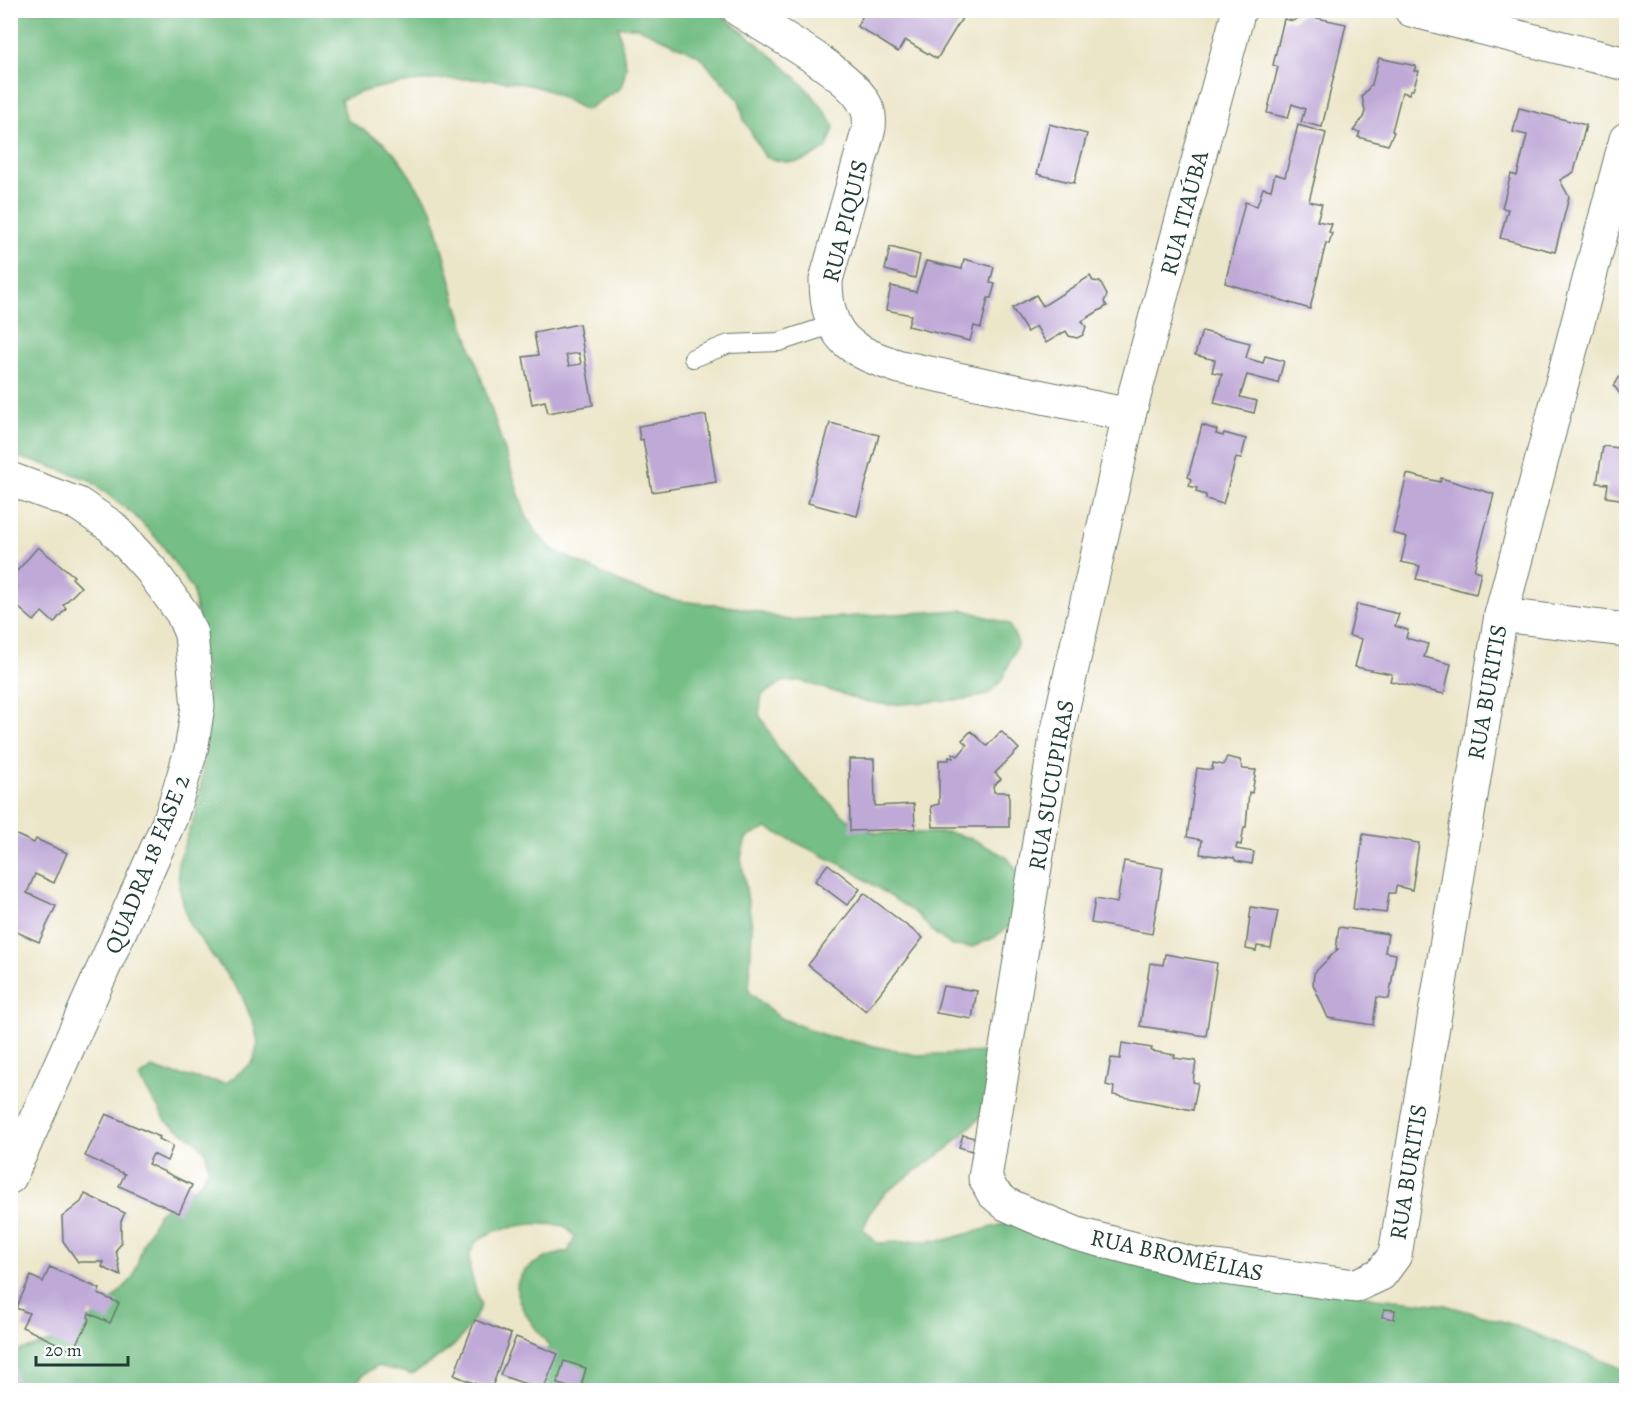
<svg xmlns="http://www.w3.org/2000/svg" width="1637" height="1401" font-family="Alegreya,serif">
<rect width="100%" height="100%" fill="#fff"/>
<filter id="ink" filterUnits="userSpaceOnUse"><feTurbulence type="fractalNoise" baseFrequency=".0167" numOctaves="2"/><feDisplacementMap in="SourceGraphic" scale="12" xChannelSelector="R" yChannelSelector="G"/><feConvolveMatrix kernelMatrix="1 2 1 2 8 2 1 2 1" color-interpolation-filters="sRGB"/></filter>
<filter id="wash" filterUnits="userSpaceOnUse"><feTurbulence type="fractalNoise" baseFrequency=".008" numOctaves="4" result="noise"/><feDisplacementMap in="SourceGraphic" scale="24" xChannelSelector="R" yChannelSelector="G"/><feGaussianBlur stdDeviation="1.35" result="paint"/><feColorMatrix in="noise" values="0 0 0 0 0 0 0 0 0 0 0 0 0 0 0 0 0 1.4 0 .05"/><feComposite in="paint" operator="in"/></filter>
<g filter="url(#wash)">
<rect width="100%" height="100%" fill="#ece6c9"/>
<path fill="#75be85" stroke="#4a7e5c" stroke-width="1.5" d="M11 11H716C752 39 815 86 834 127L827 148C800 164 795 166 765 157L744 120 739 100 698 55 637 27H618L626 66 622 87 586 110C573 105 562 96 549 91 500 71 388 77 341 100L347 120 383 142 397 156 432 210 456 301 526 516 537 534 553 550 630 587 672 600 743 608 787 620 965 610 1009 624 1018 643 1002 680 987 695 967 699 889 705 864 701 800 681 782 682 762 695 759 714 781 753 840 813 857 826 876 833H949L971 838 1008 858 1032 891 1030 911 993 938 972 947 952 946 933 932 918 915 848 868 767 828 746 838 741 857 752 927 749 992 780 1018 824 1035 916 1055 988 1052 1003 1069 990 1108 946 1150 886 1192 871 1211 863 1229 877 1243 945 1240 1015 1221 1302 1279 1375 1298 1445 1305 1508 1323 1626 1370V1390H524L549 1346C531 1321 496 1286 534 1264 546 1257 554 1254 568 1252L575 1237 565 1226C541 1223 528 1223 504 1229 455 1240 469 1269 481 1306 459 1347 451 1350 412 1374L377 1366 364 1374 350 1390H11V1353L68 1337 109 1303 133 1278 143 1244 159 1213 200 1183 208 1169 206 1152 195 1140 167 1122 139 1078 152 1068 167 1073 226 1083 253 1062 258 1044 255 1027 241 994 189 924 179 887 178 863 196 812 202 778 207 716 206 678 193 590 160 542 133 514 88 479 40 463 11 456Z"/>
<g id="blocks">
<g fill="#bfa9d7" fill-rule="evenodd">
<path d="M866 10H967L937 59 905 40 898 52 857 26Z"/>
<path d="M1306 12 1308 16 1346 24 1322 127 1301 122 1305 109 1292 104 1288 118 1267 113 1278 67 1273 65 1284 19 1293 21Z"/>
<path d="M1379 58 1416 66 1414 71H1419L1413 90H1410L1409 94 1402 92 1392 131 1394 132 1388 145 1358 137 1360 132 1353 131 1363 118 1365 111 1362 96 1372 84Z"/>
<path d="M1519 108 1586 125 1574 172 1560 180 1569 197 1555 252 1500 238 1508 209 1502 208 1511 174 1517 176 1527 135 1513 132Z"/>
<path d="M1049 124 1087 134 1074 183 1037 174Z"/>
<path d="M1298 125 1326 133 1309 201 1322 204 1317 221 1332 224 1329 232 1332 233 1329 244 1326 243 1310 309 1225 283 1245 202 1257 206 1263 188 1271 190 1275 174 1285 177Z"/>
<path d="M890 247 920 255 915 278 885 270Z"/>
<path d="M964 259 994 267 990 283 995 284 991 298H988L981 328 974 326 970 341 908 326 911 315 886 310 891 286 916 292 926 261 962 269Z"/>
<path d="M1090 276 1093 281 1100 282 1107 295 1104 302 1107 306 1082 321 1086 327 1083 335 1077 338 1069 336 1066 331 1046 343 1036 326 1027 332 1012 308 1036 295 1043 306Z"/>
<path d="M579 324 593 405 548 413 545 401 532 404 523 357 538 355 534 333ZM579 353 581 364 569 366 566 355Z"/>
<path d="M1202 331 1250 343 1246 358 1263 363 1265 356 1284 361 1278 383 1247 375 1240 397 1257 401 1254 413 1214 403 1222 374 1212 372 1215 360 1195 355Z"/>
<path d="M1626 371V402L1614 386 1620 376Z"/>
<path d="M706 415 716 482 652 492 643 439 640 440 638 426Z"/>
<path d="M830 423 879 435 857 516 808 503Z"/>
<path d="M1202 425 1217 430 1216 434 1223 436 1224 433 1246 439 1241 459 1236 458 1223 504 1206 499V495L1196 492 1197 488 1189 486 1191 479 1188 477Z"/>
<path d="M1603 446 1626 449V500L1606 497 1608 484 1597 483Z"/>
<path d="M1407 474 1440 482 1441 478 1494 494 1474 570 1481 572 1476 594 1416 579 1420 566 1401 562 1407 537 1393 533Z"/>
<path d="M38 547 74 576 72 578 81 587 63 605 66 608 54 623 42 612 34 621 10 600 17 587 10 579Z"/>
<path d="M1357 604 1399 614 1395 626 1408 630 1406 638 1428 644 1424 657 1451 664 1444 694 1390 681 1392 674 1355 667 1362 639 1349 636Z"/>
<path d="M971 731 987 746 1001 731 1019 749 995 773 1001 779 993 786 994 792H1009V827H933L931 806 939 804V760H949V757L953 758V753L958 756 967 745 962 740Z"/>
<path d="M1227 757 1240 760 1243 769 1256 770 1252 793 1249 792 1246 827H1244L1241 845 1237 844 1236 849 1254 852 1252 864 1236 861 1234 858 1200 854 1202 840 1187 837 1197 768 1212 770 1213 763 1223 765Z"/>
<path d="M849 759H874L875 806 914 804 915 829 850 831Z"/>
<path d="M10 832 34 843 36 839 67 853 54 883 35 874 27 893 56 906 39 942 10 929Z"/>
<path d="M1363 834 1419 843 1412 890 1396 886 1395 893H1389L1386 913 1353 909Z"/>
<path d="M1124 861 1163 868 1152 934 1091 923 1095 899 1117 903Z"/>
<path d="M828 864 860 889 847 905 815 881Z"/>
<path d="M864 893 923 938 866 1011 808 965Z"/>
<path d="M1251 907 1278 911 1271 948 1257 946 1256 951 1246 949Z"/>
<path d="M1339 927 1388 934 1385 952 1396 954 1389 999 1377 997 1373 1025 1328 1018 1313 984 1314 973 1338 949H1336Z"/>
<path d="M1165 954 1217 963 1206 1036 1140 1026 1150 963 1163 965Z"/>
<path d="M943 986 977 991 972 1019 936 1013Z"/>
<path d="M1122 1043 1152 1048 1151 1051 1175 1055 1174 1058 1196 1061 1193 1082 1198 1083 1193 1110 1113 1095 1114 1087 1106 1085 1111 1058 1120 1059Z"/>
<path d="M106 1114 160 1137 159 1139 173 1146 167 1161 153 1154 148 1164 192 1185 179 1213 119 1186 125 1174 85 1156Z"/>
<path d="M963 1135 978 1139 975 1152 959 1147Z"/>
<path d="M85 1194 125 1213 121 1221V1244L116 1250 121 1276 102 1267 104 1262H78L63 1241 62 1217 81 1202Z"/>
<path d="M50 1267 100 1289 98 1294 119 1303 110 1323 89 1313 88 1317 90 1319 73 1351 22 1327 29 1313 16 1308 31 1276 43 1282Z"/>
<path d="M1384 1309 1395 1310 1394 1319 1382 1317Z"/>
<path d="M475 1320 511 1334 491 1390 454 1375Z"/>
<path d="M516 1337 558 1354 543 1390 500 1375Z"/>
<path d="M564 1361 586 1368 580 1390 557 1384Z"/>
<path d="M10 1367H15L16 1381H10Z"/>
</g>
</g>
</g>
<g filter="url(#ink)">
<use href="#blocks" fill-opacity="0" stroke="#677868" stroke-width="1.5"/>
<g fill="none" stroke-linecap="round" stroke-linejoin="round">
<defs>
<path id="service" d="M693 358 729 344 779 342 834 324"/>
<g id="minor">
<path d="M739 10C769 30 847 72 863 101 869 110 870 117 869 128L826 280C826 338 850 351 900 367L1129 415"/>
<path d="M1239 10 1129 415 1055 743 985 1178 993 1193 1006 1204 1033 1216 1077 1234 1194 1264 1355 1286 1381 1274 1395 1255 1501 615 1626 139"/>
<path d="M1411 10 1626 64"/>
<path d="M10 479 78 504 111 526 151 570 182 613 191 634 198 706 191 751 171 817 10 1177"/>
<path d="M1501 615 1626 630"/>
</g>
</defs>
<use href="#service" stroke="#677868" stroke-width="20"/>
<use href="#minor" stroke="#677868" stroke-width="35"/>
<use href="#service" stroke="#fff" stroke-width="18"/>
<use href="#minor" stroke="#fff" stroke-width="33"/>
</g>
</g>
<g text-anchor="middle" stroke-width="4.5" stroke-linejoin="round" paint-order="stroke">
<g font-size="24" fill="#1f3d34" stroke="#fff">
<text transform="translate(1184 213) rotate(-75)" y="8">RUA ITAÚBA</text>
<text transform="translate(845 221) rotate(-76)" y="8">RUA PIQUIS</text>
<text transform="translate(1487 692) rotate(-80)" y="8">RUA BURITIS</text>
<text transform="translate(1051 785) rotate(-80)" y="8">RUA SUCUPIRAS</text>
<text transform="translate(147 864) rotate(-68)" y="8">QUADRA 18 FASE 2</text>
<text transform="translate(1408 1172) rotate(-81)" y="8">RUA BURITIS</text>
<text transform="translate(1177 1255) rotate(12)" y="8">RUA BROMÉLIAS</text>
</g>
</g>
<rect width="1637" height="1401" fill="none" stroke="#fff" stroke-width="36"/>
<path d="M36 1356v9h92v-9" fill="none" stroke="#1f3d34" stroke-width="3"/>
<text x="45" y="1356" font-size="18" fill="#1f3d34" stroke="#ffffff" stroke-width="4.5" paint-order="stroke">20 m</text>
</svg>
